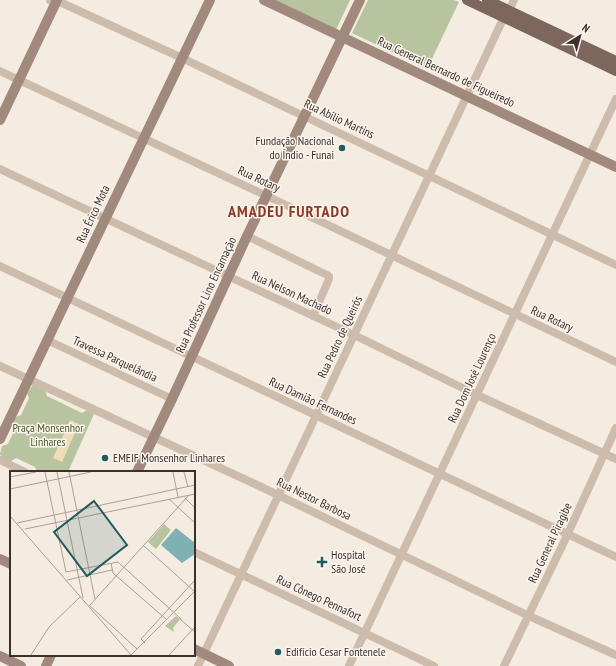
<svg xmlns="http://www.w3.org/2000/svg" width="616" height="666" font-family="'PT Sans Narrow',sans-serif">
<rect width="100%" height="100%" fill="#f4ebe1"/>
<g fill="#b8c4a0">
<path d="M274 0H350L336 30Z"/>
<path d="M368 0H454L459 2 427 69 352 33Z"/>
<path d="M33 385 45 390 47 396 82 413 87 410 94 414 68 472H37L35 467 16 458 10 462 3 459 0 454 2 446 8 444 15 429 12 425 16 417 21 415 29 398 27 393Z"/>
</g>
<path fill="#efdcb8" d="M70 420 79 424 62 462 53 458Z"/>
<g fill="none" stroke-linecap="round" stroke-linejoin="round">
<g stroke="#cdbbac" stroke-width="8">
<path d="M50 0 62 3 182 58 616 265"/>
<path d="M509 10 514 0"/>
<path d="M0 71 267 196 616 362"/>
<path d="M0 169 354 335 477 395 616 459"/>
<path d="M247 236 329 276V279L313 316"/>
<path d="M0 266 616 557"/>
<path d="M47 340 172 399"/>
<path d="M0 366 255 484 529 616 616 655"/>
<path d="M0 460 25 472"/>
<path d="M194 552 434 666"/>
<path d="M198 666 504 17"/>
<path d="M349 666 616 99"/>
<path d="M504 666 564 542 616 428"/>
</g>
<g stroke="#a18a7d" stroke-width="10">
<path d="M264 0 616 167"/>
<path d="M0 120 57 0"/>
<path d="M0 439 210 0"/>
<path d="M137 472 172 399 247 236 360 0"/>
<path d="M0 559 11 564"/>
<path d="M194 649 229 666"/>
<path d="M0 656 21 666"/>
<path d="M46 666 51 655"/>
</g>
<g stroke="#7d675c" stroke-width="10">
<path d="M467 0 616 71"/>
<path d="M487 0 616 61"/>
</g>
</g>
<g fill="#1f5a5e" stroke="#fbf5ee" stroke-width="1.5">
<circle cx="342" cy="148" r="4"/>
<circle cx="105" cy="458" r="4"/>
<path d="M320 556h4v4h4v4h-4v4h-4v-4h-4v-4h4z"/>
<circle cx="278" cy="652" r="4"/>
</g>
<g text-anchor="middle" stroke-width="3" stroke-linejoin="round" paint-order="stroke">
<g font-size="12" fill="#3b302b" stroke="#fbf5ee">
<text transform="translate(446 72) rotate(25)" y="4">Rua General Bernardo de Figueiredo</text>
<text transform="translate(339 119) rotate(25)" y="4">Rua Abílio Martins</text>
<text transform="translate(259 179) rotate(25)" y="4">Rua Rotary</text>
<text transform="translate(93 214) rotate(-65)" y="4">Rua Érico Mota</text>
<text transform="translate(292 293) rotate(25)" y="4">Rua Nelson Machado</text>
<text transform="translate(206 295) rotate(-65)" y="4">Rua Professor Lino Encarnação</text>
<text transform="translate(552 319) rotate(25)" y="4">Rua Rotary</text>
<text transform="translate(340 337) rotate(-65)" y="4">Rua Pedro de Queirós</text>
<text transform="translate(115 359) rotate(25)" y="4">Travessa Parquelândia</text>
<text transform="translate(472 378) rotate(-65)" y="4">Rua Dom José Lourenço</text>
<text transform="translate(313 401) rotate(25)" y="4">Rua Damião Fernandes</text>
<text transform="translate(314 499) rotate(26)" y="4">Rua Nestor Barbosa</text>
<text transform="translate(550 543) rotate(-65)" y="4">Rua General Piragibe</text>
<text transform="translate(319 598) rotate(25)" y="4">Rua Cônego Pennafort</text>
</g>
<g font-size="12" fill="#3b302b" stroke="#fbf5ee" text-anchor="start">
<text x="334" y="145" text-anchor="end">Fundação Nacional<tspan x="334" dy="14">do Índio - Funai</tspan></text>
<text x="113" y="462">EMEIF Monsenhor Linhares</text>
<text x="331" y="559">Hospital<tspan x="331" dy="14">São José</tspan></text>
<text x="286" y="656">Edifício Cesar Fontenele</text>
</g>
<g font-size="12" fill="#4a5a2e" stroke="#fbf5ee">
<text x="48" y="432">Praça Monsenhor<tspan x="48" dy="14">Linhares</tspan></text>
</g>
<g font-size="16" font-weight="bold" letter-spacing="1" fill="#8c3b22" stroke="#fbf5ee">
<text x="289" y="217">AMADEU FURTADO</text>
</g>
</g>
<g transform="translate(10 471)">
<rect width="185" height="185" fill="#f4ebe1"/>
<path d="M154 53 161 59 146 78 138 71ZM166 145 170 148 163 157 164 161 155 155Z" fill="#b8c4a0"/>
<path d="M166 57 185 72V83L172 92 151 74Z" fill="#7fb0b2"/>
<path fill="none" stroke="#aaa098" stroke-width="1" d="M35 1 56 101 108 91 171 148M47 1 73 127M59 1 85 128M163 1 168 26M174 1 178 16M0 6 26 1M0 18 81 1M175 27 185 37M159 28 185 52M0 45 121 184 185 120M7 52 185 14M15 58 185 23M134 75 185 121M101 92 103 102 157 149M57 109 102 99M79 134 127 178M80 134 179 24M170 148 185 161M135 172 131 168 185 109M21 184 39 156 70 126M159 184 185 156"/>
<path fill="#1f5a5e" fill-opacity="0.15" stroke="#1f5a5e" stroke-width="2" d="M84 30 117 74 77 105 44 61Z"/>
<rect width="185" height="185" fill="none" stroke="#3b302b" stroke-width="2"/>
</g>
<g transform="translate(580 36) rotate(37)" stroke="#fbf5ee" stroke-width="3" paint-order="stroke">
<path d="M0-3L7 15L0 10L-7 15Z" fill="#3b302b"/>
<text y="-6" font-size="11" font-weight="bold" text-anchor="middle" fill="#3b302b">N</text>
</g>
</svg>
